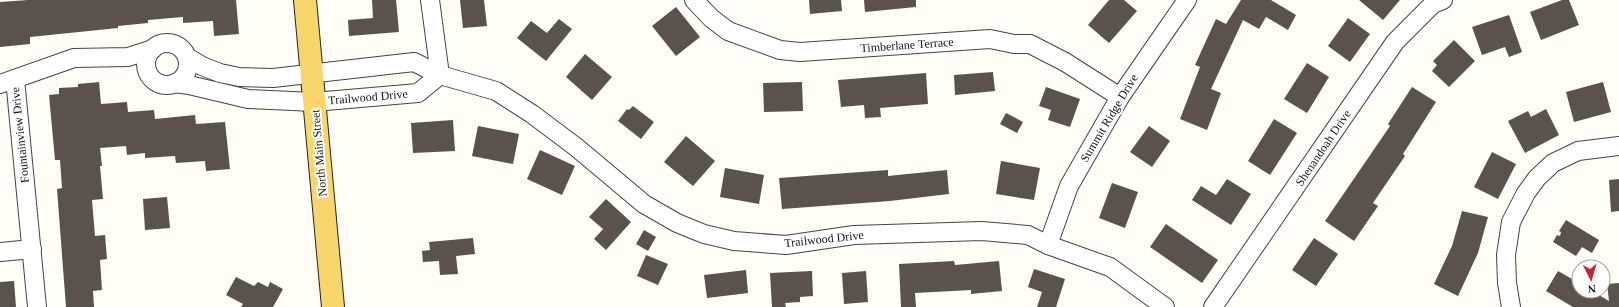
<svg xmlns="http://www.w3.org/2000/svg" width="1619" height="307" font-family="Georgia,serif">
<rect width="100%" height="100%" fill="#fffdf5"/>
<g fill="#5a524d">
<path d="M28 0H236L239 34 214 36 213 21 183 23V17L148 20V23L118 26V28L30 37V44L0 47V2Z"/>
<path d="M372 0H396L399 32 349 36 348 20 373 18Z"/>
<path d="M460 0H484L487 26 463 28Z"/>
<path d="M809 0H841L842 11 810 14Z"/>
<path d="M864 0H916V7L865 12Z"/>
<path d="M1109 0H1124L1137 11 1109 43 1088 25Z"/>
<path d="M1241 0H1271L1296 15 1288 30 1266 17 1259 29 1243 20 1211 89 1221 93 1207 130 1180 119 1200 67 1195 65 1216 19 1226 24Z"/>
<path d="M1359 0H1400L1383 20Z"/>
<path d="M1562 0H1569L1579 25 1541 40 1530 12Z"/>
<path d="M676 7 700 37 676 56 652 26Z"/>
<path d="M1509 15 1522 52 1509 57 1505 47 1482 55 1472 27Z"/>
<path d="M1348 18 1370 34 1350 62 1328 46Z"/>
<path d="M559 19 572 29 546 61 517 38 531 21 547 33Z"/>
<path d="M1454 40 1475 61 1449 87 1432 71 1437 65 1433 61Z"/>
<path d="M585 54 612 77 592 100 566 77Z"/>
<path d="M1307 63 1329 77 1307 113 1284 99Z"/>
<path d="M993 72 995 91 955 95 954 75Z"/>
<path d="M926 73 928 104 880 108 881 117 865 118 864 105 841 107 838 80Z"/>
<path d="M99 82 101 104 127 102 128 112 154 110 155 119 195 115 196 124 225 122 230 169 206 171 205 161 176 163 175 156 145 158V153L127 155 126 146 100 148 102 166H100L103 199 92 200 95 236 105 235 107 259 100 260 102 290 93 291 94 307H66L57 189 62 188 60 160H55L49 95 59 94V88L78 87V84Z"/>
<path d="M802 82 803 111 764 112 763 83Z"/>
<path d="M1603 82 1611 112 1574 122 1566 92Z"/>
<path d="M1046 87 1080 99 1070 127 1048 120 1051 110 1039 106Z"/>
<path d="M1412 87 1436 102 1403 154 1405 156 1373 203 1378 206 1354 241 1325 221 1390 126 1388 124Z"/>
<path d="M633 106 654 122 641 139 618 121 627 109 629 110Z"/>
<path d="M1546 109 1559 135 1525 153 1508 121 1528 111 1531 117Z"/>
<path d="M1006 113 1023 122 1017 133 1000 124Z"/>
<path d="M1274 119 1297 133 1270 175 1248 161Z"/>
<path d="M453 120 455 151 413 153 411 123Z"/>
<path d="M478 126 519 134 513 164 472 156Z"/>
<path d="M1149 126 1170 141 1152 167 1130 152Z"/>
<path d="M686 136 715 161 693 186 664 162Z"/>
<path d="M540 150 575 166 562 195 527 179Z"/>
<path d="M1492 152 1516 164 1498 199 1474 187Z"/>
<path d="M1001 161 1040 168 1034 200 996 194Z"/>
<path d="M725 168 764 175 759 204 720 197Z"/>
<path d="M888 170V176L947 170 949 194 890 201 782 209 779 178Z"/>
<path d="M1227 179 1251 194 1231 225 1192 200 1201 186 1216 195Z"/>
<path d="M1619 179V211L1611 212 1609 180Z"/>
<path d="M1112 183 1138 192 1125 228 1099 218Z"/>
<path d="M167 197 170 228 145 230 143 199Z"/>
<path d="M606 199 631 222 606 250 594 239 603 229 589 217Z"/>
<path d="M1462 211 1488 217 1478 253 1458 296 1434 284 1452 246Z"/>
<path d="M1566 220 1599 240 1592 253 1582 247 1576 256 1553 242 1557 235 1560 236 1561 232 1559 231Z"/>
<path d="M1166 224 1218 260 1202 283 1150 247Z"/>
<path d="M644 230 656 237 648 251 636 244Z"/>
<path d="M473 238 475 254 456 256 458 274 440 275 439 261 423 262 422 251 430 250 429 242Z"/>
<path d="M1314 238 1338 254 1316 286 1292 270Z"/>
<path d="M646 255 668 264 658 285 637 276Z"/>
<path d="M954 261 955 265 999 261 1002 291 971 294V290L915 293 916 307H901L899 264Z"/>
<path d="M1034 269 1065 279 1056 307H1037L1042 292 1028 287Z"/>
<path d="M746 270 748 293 707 298 704 275Z"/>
<path d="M812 271 813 296 800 297V302L785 303 786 307H772L770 273Z"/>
<path d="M866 271 868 302 844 304 842 273Z"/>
<path d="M1558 271 1579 283V291H1592L1609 301 1607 284 1619 283V307H1573L1546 291Z"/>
<path d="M236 277 254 286 258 282 268 287 270 282 283 289 273 307H241L243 304 226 295Z"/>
<path d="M14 281 16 307H0V282Z"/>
</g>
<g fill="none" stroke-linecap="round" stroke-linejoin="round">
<defs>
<g id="minor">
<path d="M430 0 440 75"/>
<path d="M694 0 711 18 728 31 780 50 800 52 990 39 1014 44H1030L1065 62 1120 97"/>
<circle cx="167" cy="64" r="21"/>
<path d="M187 57 202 66 220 73 239 77 273 78 414 62 440 75 496 91 532 114 576 147 644 204 677 223 704 234 734 241 786 245 854 235 982 231 1028 235 1048 245 1110 267 1165 307"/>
<path d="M15 79 37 307"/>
<path d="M175 83 189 85 248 99 314 102 418 93 440 75"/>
<path d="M0 84 74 58 128 57 153 49"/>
<path d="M1048 245 1069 186 1120 97 1187 0"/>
<path d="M0 252 32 249"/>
<path d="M1213 307 1395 42 1433 4 1443 0"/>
<path d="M1511 307 1507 283 1506 255 1511 222 1526 193 1537 178 1553 163 1578 151 1619 146"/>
</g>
<path id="major" d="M305 0 333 307"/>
</defs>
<use href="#minor" stroke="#444" stroke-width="20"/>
<use href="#major" stroke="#222" stroke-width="24"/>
<use href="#minor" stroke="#fff" stroke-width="18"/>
<use href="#major" stroke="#f9d66b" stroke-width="22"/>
</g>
<g text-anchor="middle" stroke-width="4" stroke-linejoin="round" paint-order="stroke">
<g font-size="12" fill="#111" stroke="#fff">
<text transform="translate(907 45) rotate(-4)" y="4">Timberlane Terrace</text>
<text transform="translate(368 97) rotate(-5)" y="4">Trailwood Drive</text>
<text transform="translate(1109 118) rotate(-59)" y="4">Summit Ridge Drive</text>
<text transform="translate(20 135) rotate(-96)" y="4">Fountainview Drive</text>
<text transform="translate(1323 148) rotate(-56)" y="4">Shenandoah Drive</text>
<text transform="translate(319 153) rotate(-95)" y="4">North Main Street</text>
<text transform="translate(824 239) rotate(-6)" y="4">Trailwood Drive</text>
</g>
</g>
<g transform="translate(1591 279) rotate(175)"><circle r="19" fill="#ffffff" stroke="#a0a0a0"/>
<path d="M0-3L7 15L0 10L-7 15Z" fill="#c4262e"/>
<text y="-6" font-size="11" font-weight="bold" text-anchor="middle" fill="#111111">N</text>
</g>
</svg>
